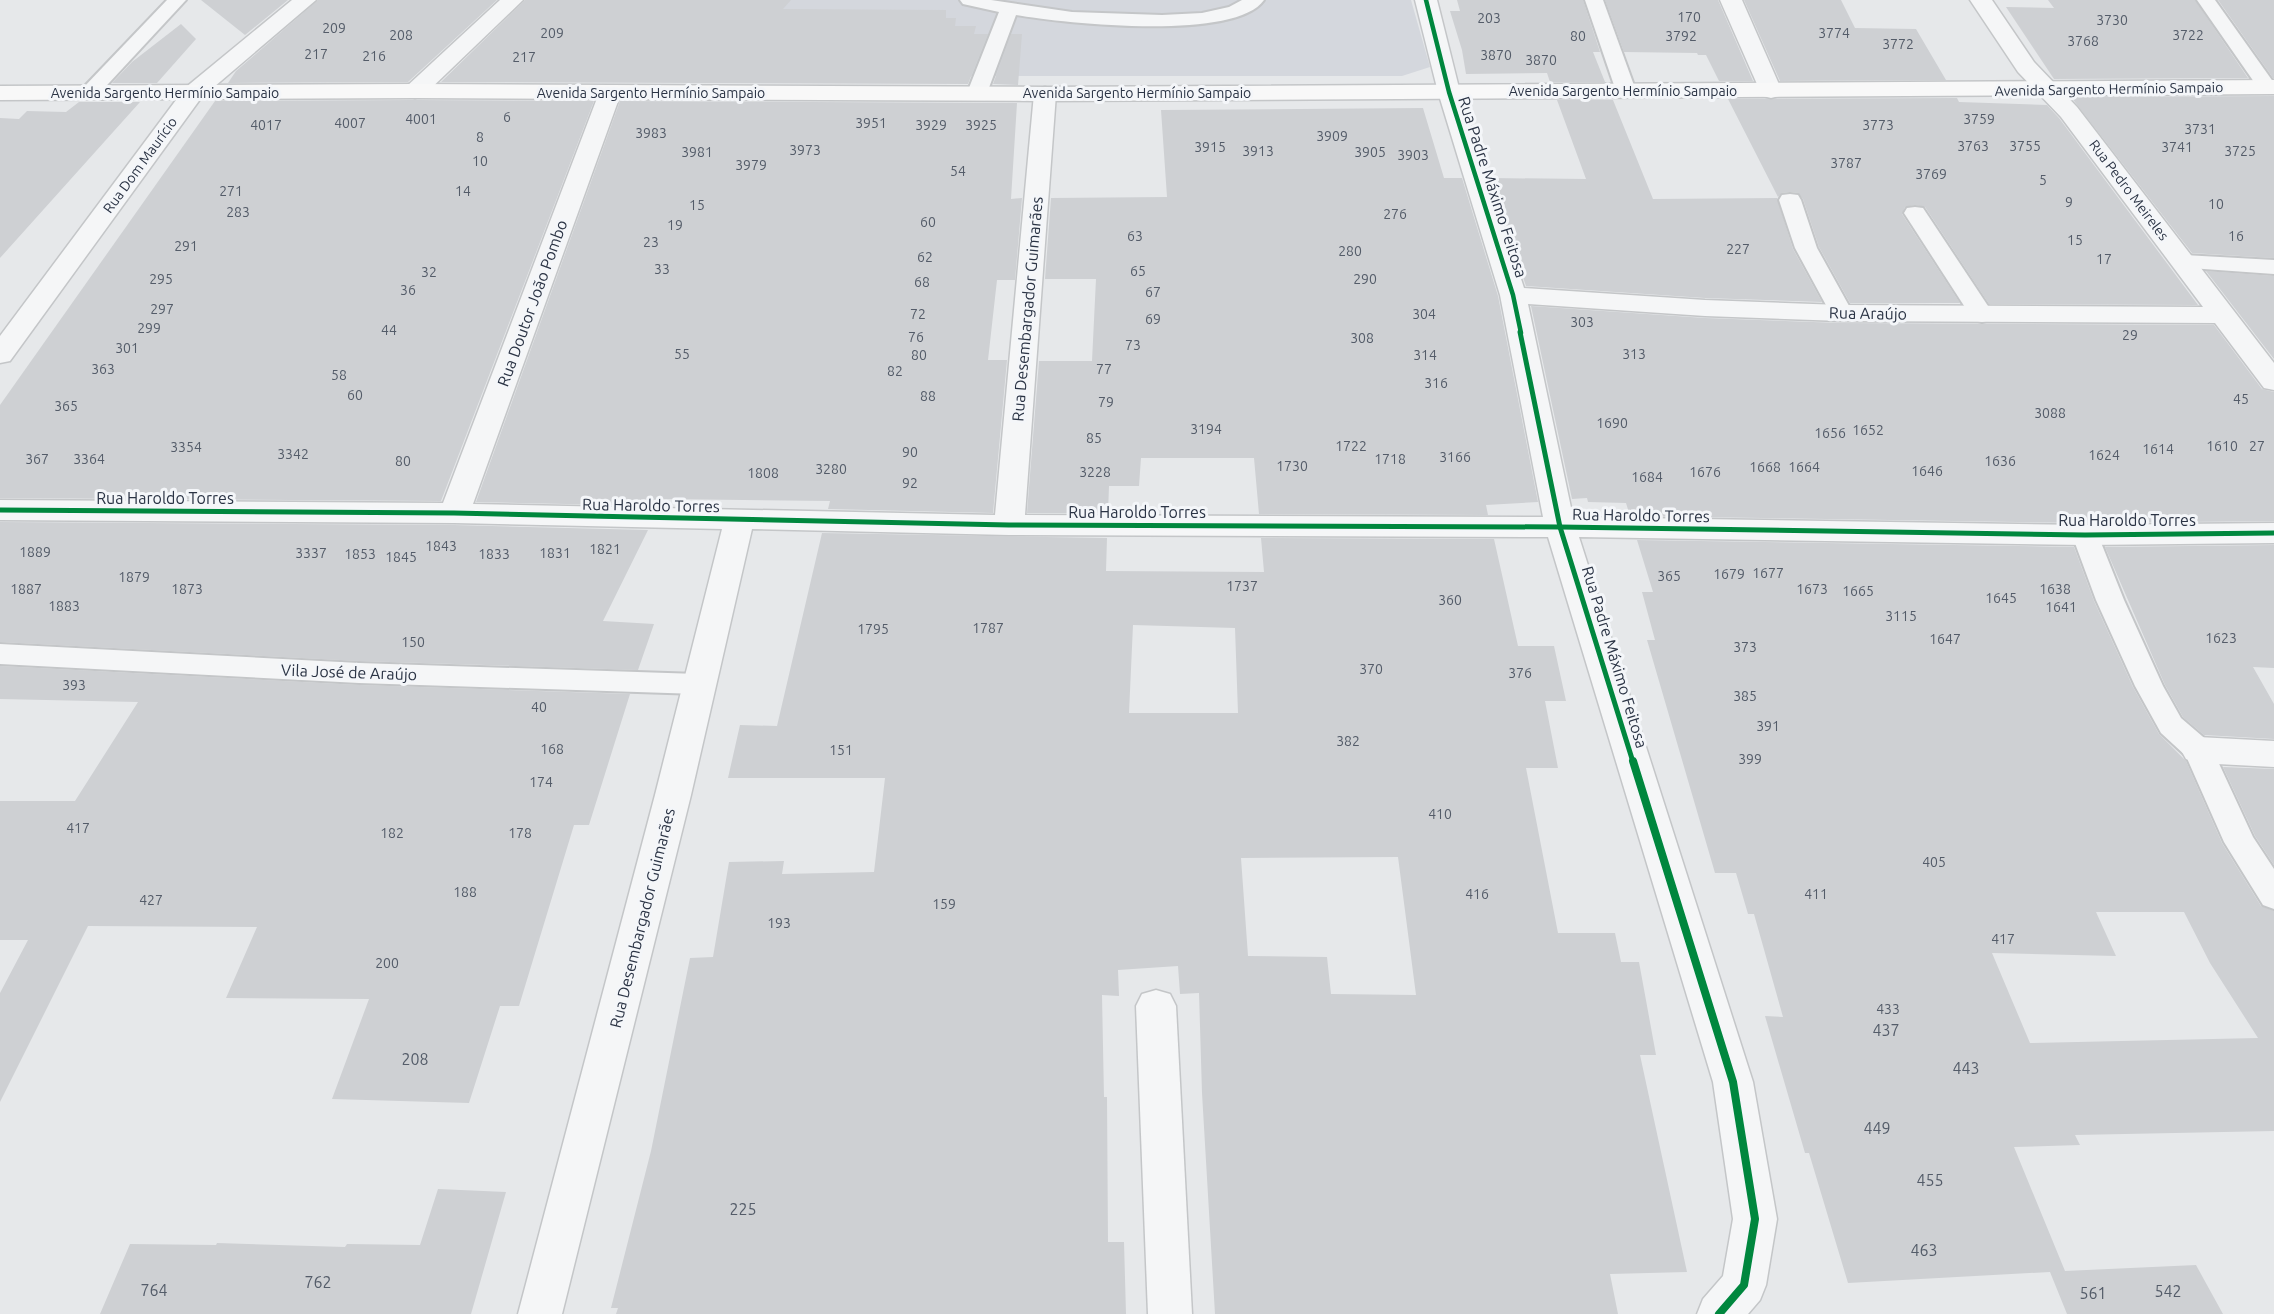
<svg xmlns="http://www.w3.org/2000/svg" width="2274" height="1314" font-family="Ubuntu,sans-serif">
<rect width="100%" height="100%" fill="#e6e8ea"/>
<path fill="#d4d7dd" d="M616 0H1411L1430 67 1402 76H540Z"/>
<g fill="#ced0d3" fill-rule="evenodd">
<path d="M201 0H288L245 35Z"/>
<path d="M318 0H497L408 82 228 83 236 71Z"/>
<path d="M525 0H791L783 9 946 10V18H956L955 26H976L974 34H988L968 84 441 82Z"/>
<path d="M1457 0H1583L1600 52H1593L1605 82H1550L1547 73 1466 74 1462 50 1450 11H1460Z"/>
<path d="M1605 0H1718L1753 81H1719L1706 55H1698L1697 53 1624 52Z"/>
<path d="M1744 0H1841L1855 28 1916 29 1946 80 1780 81Z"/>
<path d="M2048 0H2195L2248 78 2054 79 2006 7 2054 8Z"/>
<path d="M2218 0H2274V78H2273Z"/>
<path d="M181 24 196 39 157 83H112L132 62Z"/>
<path d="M1011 34H1022L1018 85 993 84Z"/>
<path d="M2274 96V258L2192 253 2071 97Z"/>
<path d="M1957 98 1959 102 2047 105 2059 118 2198 305 1989 304 1925 207 1915 205 1905 207 1902 214 1960 303H1850L1819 247 1803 199 1798 193 1790 192 1782 193 1778 197 1728 99Z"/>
<path d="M415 100 594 101 441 501 0 498V405L215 101Z"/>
<path d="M1557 100H1613L1653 199 1777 198 1793 249 1822 302 1705 298 1526 286 1490 178 1586 179Z"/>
<path d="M620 101 1017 103 1011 199 1022 198 1015 280H997L988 360H1007L993 513 828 509 830 501 662 499 659 506 476 502Z"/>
<path d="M79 102H140L0 258V118L19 119 27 111 66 112Z"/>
<path d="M1423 108 1444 178H1462L1498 296 1538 502 1486 505 1488 515 1259 514 1254 458H1141L1139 486H1109L1108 513H1027L1039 361H1092L1096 279H1045L1051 198 1167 197 1161 110Z"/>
<path d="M2206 271 2274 276V359Z"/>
<path d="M1531 306 1705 318 1841 323 2214 325 2262 389 2274 392V521L2085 523 1630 516 1626 503 1588 502 1587 498 1572 499Z"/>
<path d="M0 522 454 525 648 530 603 621 654 624 638 670 359 661 0 642Z"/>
<path d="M822 533 1107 538 1106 571 1264 572 1261 538 1494 539 1518 646H1554L1566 701H1545L1558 768H1526L1558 933H1615L1621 962H1639L1656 1055H1640L1687 1272 1610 1274 1618 1314H1215L1202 1093 1199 993 1180 994 1178 966 1118 970 1119 996 1102 995 1104 1097H1107L1108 1242H1124L1126 1314H616L618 1308H611L651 1151 690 958 713 957 729 862 784 861 782 874 874 872 885 778H728L740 725 777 726ZM1133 625 1235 628 1238 713H1129ZM1398 857 1416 995 1331 994 1327 957 1248 956 1241 858Z"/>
<path d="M1637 540 2074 547 2094 601 2133 687 2159 734 2186 761 2222 843 2261 906 2274 911V1131L2075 1135 2080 1145 2014 1147 2065 1271 2196 1265 2223 1314H2067L2050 1272 1848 1283 1809 1153H1805L1765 1016 1783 1017 1754 914H1748L1736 873H1715L1647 640H1655L1642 592H1653ZM2096 912H2184L2210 963 2258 1038 2030 1043 1992 953 2116 956Z"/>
<path d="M2274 545V668L2253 667 2274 704V739L2204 735 2183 717 2165 685 2105 547Z"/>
<path d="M0 666 359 685 630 694 589 825H574L519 1006H500L469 1103 332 1099 369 999 226 998 257 927 88 926 0 1102V993L28 940H0V801H75L138 702 0 699Z"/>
<path d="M2223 767 2274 769V865L2255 836Z"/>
<path d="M438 1189 506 1192 471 1314H100L130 1244 216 1245 217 1243 345 1247 347 1244 420 1245Z"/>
</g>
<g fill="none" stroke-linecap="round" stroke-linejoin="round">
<defs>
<g id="service">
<path d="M167 0H186L96 97H82L79 93 82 89Z"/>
<path d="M960 0H991L1072 12 1162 15 1202 13 1229 7 1242 0H1264C1235 42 1062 23 1016 15L987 93 984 97H970L967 93 999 12 963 4Z"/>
<path d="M1585 0H1603L1636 91 1633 95H1619L1616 91Z"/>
<path d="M2197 0H2215L2274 83V92H2261Z"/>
<path d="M1790 194 1798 195 1801 200 1817 248 1853 313 1849 318 1841 320 1833 318 1795 248 1779 200 1782 195Z"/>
<path d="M1915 207 1923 208 1994 315 1990 320 1982 322 1974 320 1970 315 1904 213 1907 208Z"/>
<path d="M2184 255 2274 260V274L2176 267 2173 262 2176 257Z"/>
<path d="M2085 526 2094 529 2098 535 2124 600 2163 686 2181 718 2209 742 2253 837 2274 869V909L2263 905 2224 842 2186 756 2161 733 2135 686 2096 600 2072 535 2076 529Z"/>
<path d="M0 644 359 663 698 674 708 677 712 684 708 691 698 694 359 683 0 664Z"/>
</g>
<g id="minor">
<path d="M292 0H316L201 98 10 361 0 363V336L185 88Z"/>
<path d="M500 0H523L423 96 415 98 407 96 404 91 407 86Z"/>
<path d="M1415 0H1437L1460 92 1524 288 1705 300 1841 305 2203 307 2061 117 2018 72 1970 0H1992L2034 62 2077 107 2274 363V390L2264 388 2215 323 1841 321 1705 316 1528 304 1573 517 2085 525 2274 523V543L2085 545 1579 537 1753 1082 1777 1219 1766 1285 1760 1300 1748 1314H1697L1703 1299 1723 1276 1733 1219 1713 1082 1548 537 1009 535 752 529 691 795 562 1314H518L655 795 722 529 454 523 0 520V500L443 503 599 93 602 88 610 86 618 88 621 93 473 504 995 515 1034 94 1037 89 1045 87 1053 89 1056 94 1025 515 1543 517 1500 295 1438 92Z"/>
<path d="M1720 0H1742L1782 91 1779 96 1771 98 1763 96 1760 91Z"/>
<path d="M2198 737 2274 741V767L2198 763 2186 759 2181 750 2186 741Z"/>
<path d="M1156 990 1170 994 1176 1006 1192 1314H1148L1136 1006 1142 994Z"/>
</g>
<path id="secondary" d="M2274 80V94L1045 101 415 98 0 100V86L415 84 1045 87Z"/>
</defs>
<use href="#service" stroke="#c4c6c8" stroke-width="4"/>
<use href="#minor" stroke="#c4c6c8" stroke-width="3"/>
<use href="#secondary" stroke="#c4c6c8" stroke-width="3"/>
<use href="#service" fill="#f5f6f7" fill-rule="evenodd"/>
<use href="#minor" fill="#f5f6f7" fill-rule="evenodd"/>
<use href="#secondary" fill="#f8f8f8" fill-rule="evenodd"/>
<defs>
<path id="cycleway-far2" d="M1426 0 1449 92 1513 295 1521 333"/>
<g id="cycleway-far1">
<path d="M1520 332 1560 527 1633 762"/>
<path d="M0 510 454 513 1009 525 1560 527 2085 535 2274 533"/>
</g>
<path id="cycleway" d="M1633 761 1733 1082 1755 1219 1744 1285 1719 1314"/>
</defs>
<use href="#cycleway-far2" stroke="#f4f6f9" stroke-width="8"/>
<use href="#cycleway-far1" stroke="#f4f6f9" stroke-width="9"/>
<use href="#cycleway" stroke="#f4f6f9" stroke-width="11"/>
<use href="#cycleway-far2" stroke="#00873e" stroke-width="4.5"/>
<use href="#cycleway-far1" stroke="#00873e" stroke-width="5"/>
<use href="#cycleway" stroke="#00873e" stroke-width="8"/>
</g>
<g text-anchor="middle" stroke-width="6" stroke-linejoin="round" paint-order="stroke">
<g font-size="14" fill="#545c69">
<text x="1689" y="22">170</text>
<text x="1489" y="23">203</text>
<text x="2112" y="25">3730</text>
<text x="334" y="33">209</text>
<text x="552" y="38">209</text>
<text x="1834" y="38">3774</text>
<text x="401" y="40">208</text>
<text x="2188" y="40">3722</text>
<text x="1578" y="41">80</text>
<text x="1681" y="41">3792</text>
<text x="2083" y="46">3768</text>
<text x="1898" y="49">3772</text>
<text x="316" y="59">217</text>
<text x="1496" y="60">3870</text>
<text x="374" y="61">216</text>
<text x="524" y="62">217</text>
<text x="1541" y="65">3870</text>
<text x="507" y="122">6</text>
<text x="421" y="124">4001</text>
<text x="1979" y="124">3759</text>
<text x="350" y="128">4007</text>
<text x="871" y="128">3951</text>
<text x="266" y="130">4017</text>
<text x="931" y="130">3929</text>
<text x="981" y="130">3925</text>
<text x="1878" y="130">3773</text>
<text x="2200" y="134">3731</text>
<text x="651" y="138">3983</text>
<text x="1332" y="141">3909</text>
<text x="480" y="142">8</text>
<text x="1973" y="151">3763</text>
<text x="2025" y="151">3755</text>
<text x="1210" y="152">3915</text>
<text x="2177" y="152">3741</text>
<text x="805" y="155">3973</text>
<text x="1258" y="156">3913</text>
<text x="2240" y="156">3725</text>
<text x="697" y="157">3981</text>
<text x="1370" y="157">3905</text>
<text x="1413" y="160">3903</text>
<text x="480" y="166">10</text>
<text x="1846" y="168">3787</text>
<text x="751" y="170">3979</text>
<text x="958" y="176">54</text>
<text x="1931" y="179">3769</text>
<text x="2043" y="185">5</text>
<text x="231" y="196">271</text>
<text x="463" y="196">14</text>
<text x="2069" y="207">9</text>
<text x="2216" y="209">10</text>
<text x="697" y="210">15</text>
<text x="238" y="217">283</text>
<text x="1395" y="219">276</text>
<text x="928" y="227">60</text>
<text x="675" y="230">19</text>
<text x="1135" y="241">63</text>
<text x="2236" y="241">16</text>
<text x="2075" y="245">15</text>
<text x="651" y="247">23</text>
<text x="186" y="251">291</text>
<text x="1738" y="254">227</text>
<text x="1350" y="256">280</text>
<text x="925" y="262">62</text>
<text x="2104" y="264">17</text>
<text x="662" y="274">33</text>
<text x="1138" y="276">65</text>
<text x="429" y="277">32</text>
<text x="161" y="284">295</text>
<text x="1365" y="284">290</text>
<text x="922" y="287">68</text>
<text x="408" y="295">36</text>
<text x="1153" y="297">67</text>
<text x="162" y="314">297</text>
<text x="918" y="319">72</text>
<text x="1424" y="319">304</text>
<text x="1153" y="324">69</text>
<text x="1582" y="327">303</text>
<text x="149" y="333">299</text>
<text x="389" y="335">44</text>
<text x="2130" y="340">29</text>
<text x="916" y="342">76</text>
<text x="1362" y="343">308</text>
<text x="1133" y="350">73</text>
<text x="127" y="353">301</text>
<text x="682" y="359">55</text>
<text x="1634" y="359">313</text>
<text x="919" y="360">80</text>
<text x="1425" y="360">314</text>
<text x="103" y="374">363</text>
<text x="1104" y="374">77</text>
<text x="895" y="376">82</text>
<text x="339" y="380">58</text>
<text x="1436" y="388">316</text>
<text x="355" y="400">60</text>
<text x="928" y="401">88</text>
<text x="2241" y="404">45</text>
<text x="1106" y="407">79</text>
<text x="66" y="411">365</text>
<text x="2050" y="418">3088</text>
<text x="1612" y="428">1690</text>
<text x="1206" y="434">3194</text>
<text x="1868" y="435">1652</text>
<text x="1830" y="438">1656</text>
<text x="1094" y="443">85</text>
<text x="1351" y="451">1722</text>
<text x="2222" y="451">1610</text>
<text x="2257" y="451">27</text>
<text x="186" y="452">3354</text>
<text x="2158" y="454">1614</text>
<text x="910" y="457">90</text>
<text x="293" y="459">3342</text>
<text x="2104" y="460">1624</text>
<text x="1455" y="462">3166</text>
<text x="37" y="464">367</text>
<text x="89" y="464">3364</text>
<text x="1390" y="464">1718</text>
<text x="403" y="466">80</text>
<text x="2000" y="466">1636</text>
<text x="1292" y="471">1730</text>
<text x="1765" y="472">1668</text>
<text x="1804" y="472">1664</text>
<text x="831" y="474">3280</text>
<text x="1927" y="476">1646</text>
<text x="1095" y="477">3228</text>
<text x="1705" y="477">1676</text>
<text x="763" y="478">1808</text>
<text x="1647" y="482">1684</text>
<text x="910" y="488">92</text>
<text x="441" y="551">1843</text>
<text x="605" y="554">1821</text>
<text x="35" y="557">1889</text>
<text x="311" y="558">3337</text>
<text x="555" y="558">1831</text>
<text x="360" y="559">1853</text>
<text x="494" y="559">1833</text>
<text x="401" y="562">1845</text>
<text x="1768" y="578">1677</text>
<text x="1729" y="579">1679</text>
<text x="1669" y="581">365</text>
<text x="134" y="582">1879</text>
<text x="1242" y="591">1737</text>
<text x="26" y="594">1887</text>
<text x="187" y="594">1873</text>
<text x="1812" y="594">1673</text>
<text x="2055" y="594">1638</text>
<text x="1858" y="596">1665</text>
<text x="2001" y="603">1645</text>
<text x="1450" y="605">360</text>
<text x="64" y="611">1883</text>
<text x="2061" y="612">1641</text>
<text x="1901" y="621">3115</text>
<text x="988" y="633">1787</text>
<text x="873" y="634">1795</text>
<text x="2221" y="643">1623</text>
<text x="1945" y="644">1647</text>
<text x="413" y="647">150</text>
<text x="1745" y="652">373</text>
<text x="1371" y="674">370</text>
<text x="1520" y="678">376</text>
<text x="74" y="690">393</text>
<text x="1745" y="701">385</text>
<text x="539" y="712">40</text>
<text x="1768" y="731">391</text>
<text x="1348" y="746">382</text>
<text x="552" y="754">168</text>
<text x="841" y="755">151</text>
<text x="1750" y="764">399</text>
<text x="541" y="787">174</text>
<text x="1440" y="819">410</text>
<text x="78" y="833">417</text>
<text x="392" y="838">182</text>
<text x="520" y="838">178</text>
<text x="1934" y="867">405</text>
<text x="465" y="897">188</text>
<text x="1477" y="899">416</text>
<text x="1816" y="899">411</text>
<text x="151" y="905">427</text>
<text x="944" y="909">159</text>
<text x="779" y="928">193</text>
<text x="2003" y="944">417</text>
<text x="387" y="968">200</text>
<text x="1888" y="1014">433</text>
</g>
<g font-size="14" fill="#2b3445" stroke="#f4f6f9">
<text transform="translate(2109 89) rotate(-1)" y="5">Avenida Sargento Hermínio Sampaio</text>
<text x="1623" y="96">Avenida Sargento Hermínio Sampaio</text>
<text x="165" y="98">Avenida Sargento Hermínio Sampaio</text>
<text x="651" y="98">Avenida Sargento Hermínio Sampaio</text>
<text x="1137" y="98">Avenida Sargento Hermínio Sampaio</text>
<text transform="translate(140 165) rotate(-54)" y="5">Rua Dom Maurício</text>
<text transform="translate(2129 190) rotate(53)" y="5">Rua Pedro Meireles</text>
</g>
<g font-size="16" fill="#2b3445" stroke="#f4f6f9">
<text transform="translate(1493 187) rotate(72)" y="6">Rua Padre Máximo Feitosa</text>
<text transform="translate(532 303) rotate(-70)" y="6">Rua Doutor João Pombo</text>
<text transform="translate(1027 309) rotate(-85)" y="6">Rua Desembargador Guimarães</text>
<text transform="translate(1868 313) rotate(1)" y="6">Rua Araújo</text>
<text x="165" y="504">Rua Haroldo Torres</text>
<text transform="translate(651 505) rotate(1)" y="6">Rua Haroldo Torres</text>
<text x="1137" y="518">Rua Haroldo Torres</text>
<text transform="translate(1641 515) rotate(1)" y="6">Rua Haroldo Torres</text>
<text x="2127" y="526">Rua Haroldo Torres</text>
<text transform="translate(1615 657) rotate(73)" y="6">Rua Padre Máximo Feitosa</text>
<text transform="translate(349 672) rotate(2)" y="6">Vila José de Araújo</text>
<text transform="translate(642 918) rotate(-76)" y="6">Rua Desembargador Guimarães</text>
</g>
<g font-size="16" fill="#545c69">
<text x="1886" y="1036">437</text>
<text x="415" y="1065">208</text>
<text x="1966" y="1074">443</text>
<text x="1877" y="1134">449</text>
<text x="1930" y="1186">455</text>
<text x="743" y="1215">225</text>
<text x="1924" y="1256">463</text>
<text x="318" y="1288">762</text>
<text x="154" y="1296">764</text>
<text x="2168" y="1297">542</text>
<text x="2093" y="1299">561</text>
</g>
</g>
</svg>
